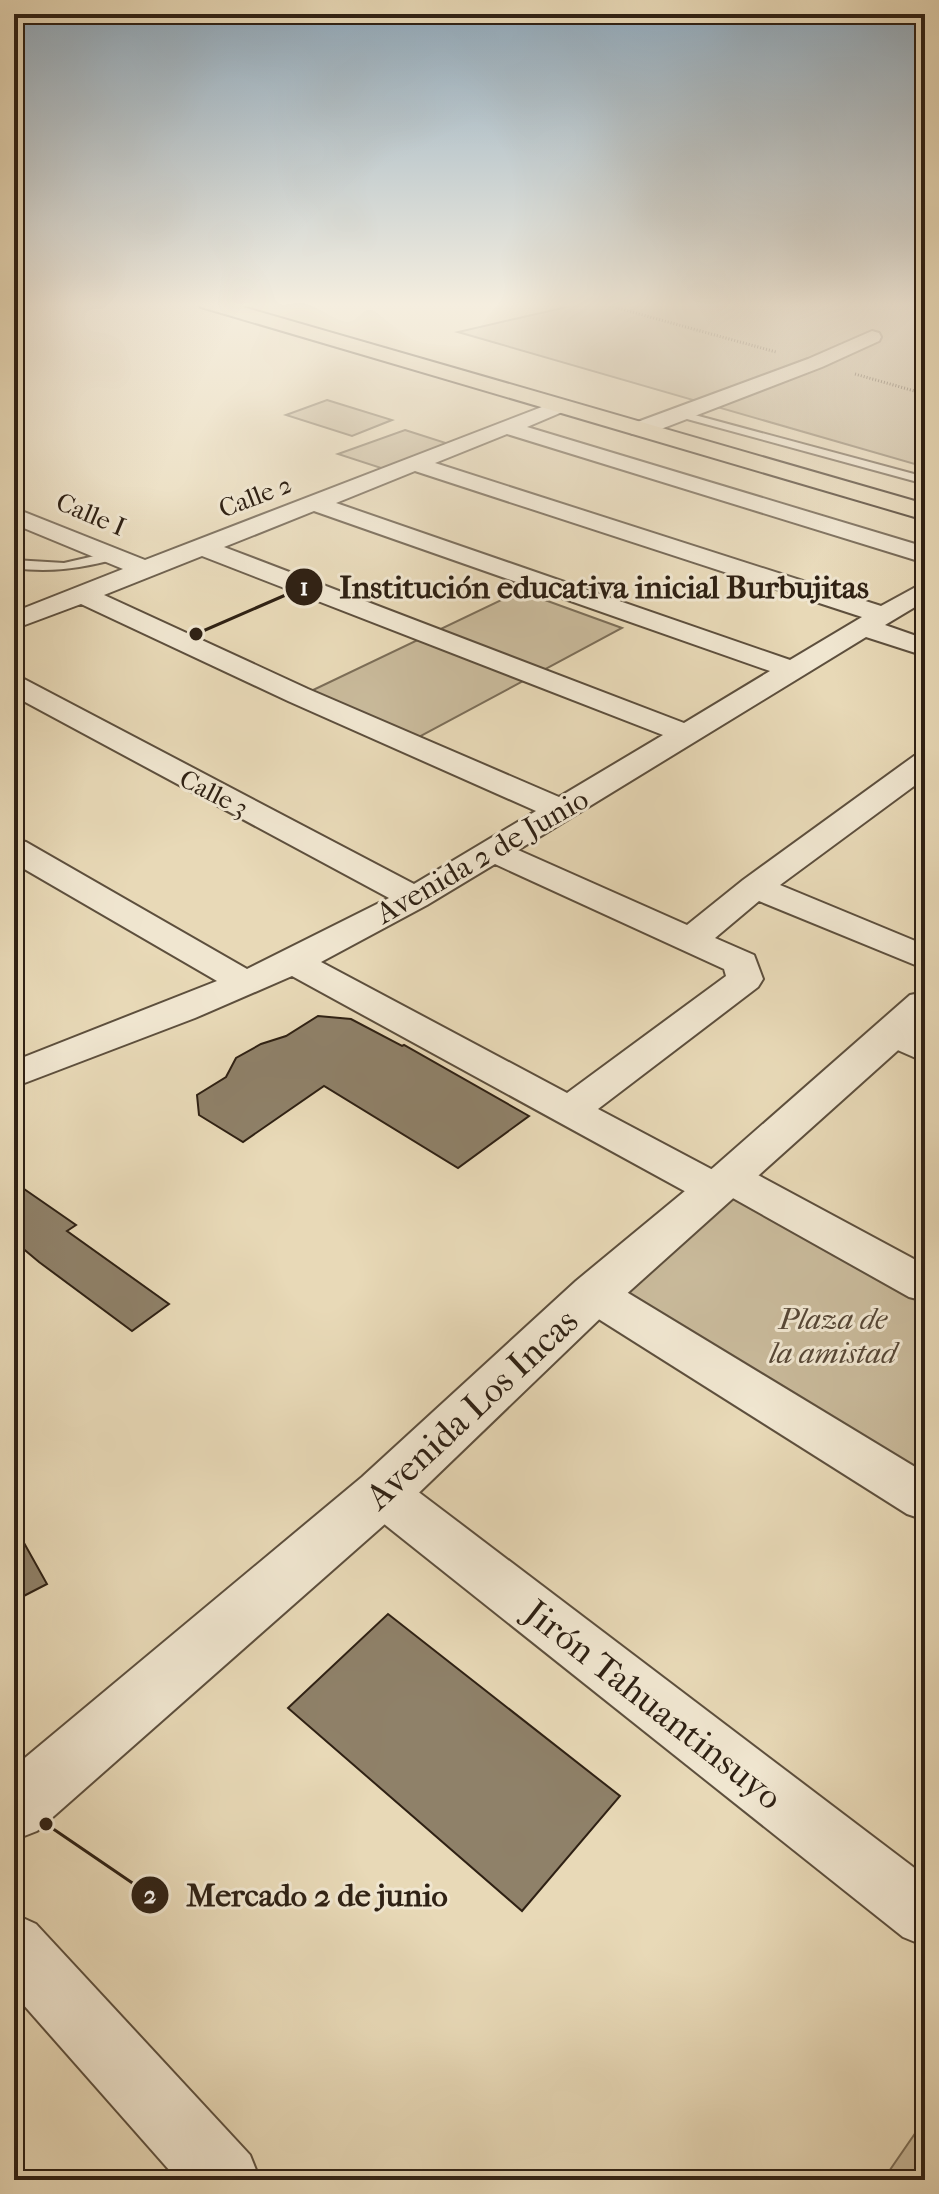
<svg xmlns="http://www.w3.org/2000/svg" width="939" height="2194" font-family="'IM FELL French Canon',serif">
<rect width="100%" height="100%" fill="#e8d9b7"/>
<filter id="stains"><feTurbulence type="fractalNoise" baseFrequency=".0025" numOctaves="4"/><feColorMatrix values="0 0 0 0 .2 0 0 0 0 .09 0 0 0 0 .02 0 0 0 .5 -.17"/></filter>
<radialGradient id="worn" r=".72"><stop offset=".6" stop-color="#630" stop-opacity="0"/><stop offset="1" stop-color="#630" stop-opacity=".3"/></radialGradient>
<g fill="#c9ba9b" stroke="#7c6e58" stroke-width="2">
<path d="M584 303H925V467L458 332Z"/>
<path d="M327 400 392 420 352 436 286 415Z"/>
<path d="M405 430 449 444 384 469 338 454Z"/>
<path d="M520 591 622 628 419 737 311 691Z"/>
<path d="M730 1178 925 1285V1497L594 1294Z"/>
<path d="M925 2119V2180H883Z"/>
</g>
<g fill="#8f8169" stroke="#2f2114" stroke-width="2">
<path d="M318 1016 351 1019 402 1046 404 1045 529 1116 458 1168 324 1086 243 1142 199 1115 197 1095 226 1077 236 1058 261 1044 286 1036Z"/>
<path d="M14 1182 76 1225 67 1231 169 1304 132 1331 39 1262 14 1241Z"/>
<path d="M14 1525 47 1584 14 1601Z"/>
<path d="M388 1614 620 1796 522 1911 288 1708Z"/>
</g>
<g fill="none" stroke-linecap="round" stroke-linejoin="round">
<defs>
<g id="service">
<path d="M680 411 925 477V484L676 416V412Z"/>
<path d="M112 552 118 556 116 559C82 568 50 573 14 568V560L64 563Z"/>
</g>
<g id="minor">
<path d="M872 331 879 333 881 337 879 341 822 367 648 434H632L629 429 632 424 808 359Z"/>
<path d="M560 400 570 406 567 410 527 427 925 547V563L507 434 435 463 881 606 925 582V601L885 625 925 639V656L866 637 518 850 687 925 743 880 914 756 925 754V778L780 885 925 945V969L759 901 715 938 754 955 763 979 758 987 598 1109 713 1170 730 1164 745 1168 925 1265V1301L909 1297 731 1197 714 1204 699 1199 292 976 195 1018 14 1087V1061L217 981 14 863V839L26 842 247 969 389 898 14 696V676L24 679 414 884 536 811 288 701 81 604 14 629V612L123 569 14 524V508L145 560ZM415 471 862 617 790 660 336 503ZM314 511 770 671 684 723 224 547ZM202 556 663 735 559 797 308 689 104 595ZM495 864 724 969 726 976 567 1093 321 962 427 905Z"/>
<path d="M891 1021 925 1035V1062L877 1041 872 1033 877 1025Z"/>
<path d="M594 1277 610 1282 925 1473V1520L907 1514 578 1306 571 1294 578 1282Z"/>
<path d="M382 1472 400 1478 925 1876V1946L903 1937 364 1508 357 1493 364 1478Z"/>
<path d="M14 1914 36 1924 250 2155 260 2180H178L14 1994Z"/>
</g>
<path id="tertiary" d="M925 992V1026L612 1307 402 1509 37 1831 14 1840V1767L362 1477 576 1281 714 1167 910 995Z"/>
<path id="trunk" d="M198 303H229L925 504V520L201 307Z"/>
</defs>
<use href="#service" stroke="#5d4f3d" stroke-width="4"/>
<use href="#minor" stroke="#5d4f3d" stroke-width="4"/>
<use href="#tertiary" stroke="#5d4f3d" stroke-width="4"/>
<use href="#trunk" stroke="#2f2114" stroke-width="4"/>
<g stroke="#2f2114" stroke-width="3" stroke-dasharray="1 2" stroke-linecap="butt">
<path d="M607 305 776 352"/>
<path d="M855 374 925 394"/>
</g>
<use href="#service" fill="#f0e6d0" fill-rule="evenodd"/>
<use href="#minor" fill="#f0e6d0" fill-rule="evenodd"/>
<use href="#tertiary" fill="#f0e6d0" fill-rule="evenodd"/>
<use href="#trunk" fill="#e8d9b7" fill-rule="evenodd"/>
</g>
<linearGradient id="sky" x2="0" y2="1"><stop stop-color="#8faabe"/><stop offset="0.5" stop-color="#f5eedf"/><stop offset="1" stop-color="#f5eedf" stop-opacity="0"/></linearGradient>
<rect width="939" height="610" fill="url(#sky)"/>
<g text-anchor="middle" stroke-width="6" stroke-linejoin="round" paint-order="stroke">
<g font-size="26" fill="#2f2114" stroke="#f0e6d0">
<text transform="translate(255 496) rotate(-21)" y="9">Calle 2</text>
<text transform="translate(91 514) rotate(23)" y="9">Calle I</text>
<text transform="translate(214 793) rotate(27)" y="9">Calle 3</text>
</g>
<g font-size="30" fill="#2f2114" stroke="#f0e6d0">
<text transform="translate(482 856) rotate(-30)" y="10">Avenida 2 de Junio</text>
</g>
<g font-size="30" font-style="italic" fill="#564736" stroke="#f0e6d0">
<text x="833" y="1329">Plaza de<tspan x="833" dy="34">la amistad</tspan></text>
</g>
<g font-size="36" fill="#2f2114" stroke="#f0e6d0">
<text transform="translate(471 1408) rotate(-43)" y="13">Avenida Los Incas</text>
<text transform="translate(654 1704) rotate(38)" y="13">Jirón Tahuantinsuyo</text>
</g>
</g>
<path fill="none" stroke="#2f2114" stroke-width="3" d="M196 634L304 587M46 1824L150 1895"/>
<g fill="#2f2114" stroke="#f0e6d0" stroke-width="3">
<circle cx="196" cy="634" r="8"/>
<circle cx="46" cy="1824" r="8"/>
<circle cx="304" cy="587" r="20"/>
<circle cx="150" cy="1895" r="20"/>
</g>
<g font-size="24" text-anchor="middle" font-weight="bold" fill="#fff">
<text x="304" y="595">1</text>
<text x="150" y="1903">2</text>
</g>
<g font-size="32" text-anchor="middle" font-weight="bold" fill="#2f2114" stroke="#f0e6d0" stroke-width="6" stroke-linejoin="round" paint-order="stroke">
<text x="604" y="598">Institución educativa inicial Burbujitas</text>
<text x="317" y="1906">Mercado 2 de junio</text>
</g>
<rect width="939" height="2194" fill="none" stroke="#e8d9b7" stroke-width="48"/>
<rect x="16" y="16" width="907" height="2162" fill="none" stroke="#2f2114" stroke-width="4"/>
<rect x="24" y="24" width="891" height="2146" fill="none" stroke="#2f2114" stroke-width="2"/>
<rect width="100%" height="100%" filter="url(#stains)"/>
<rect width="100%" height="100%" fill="url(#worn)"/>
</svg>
